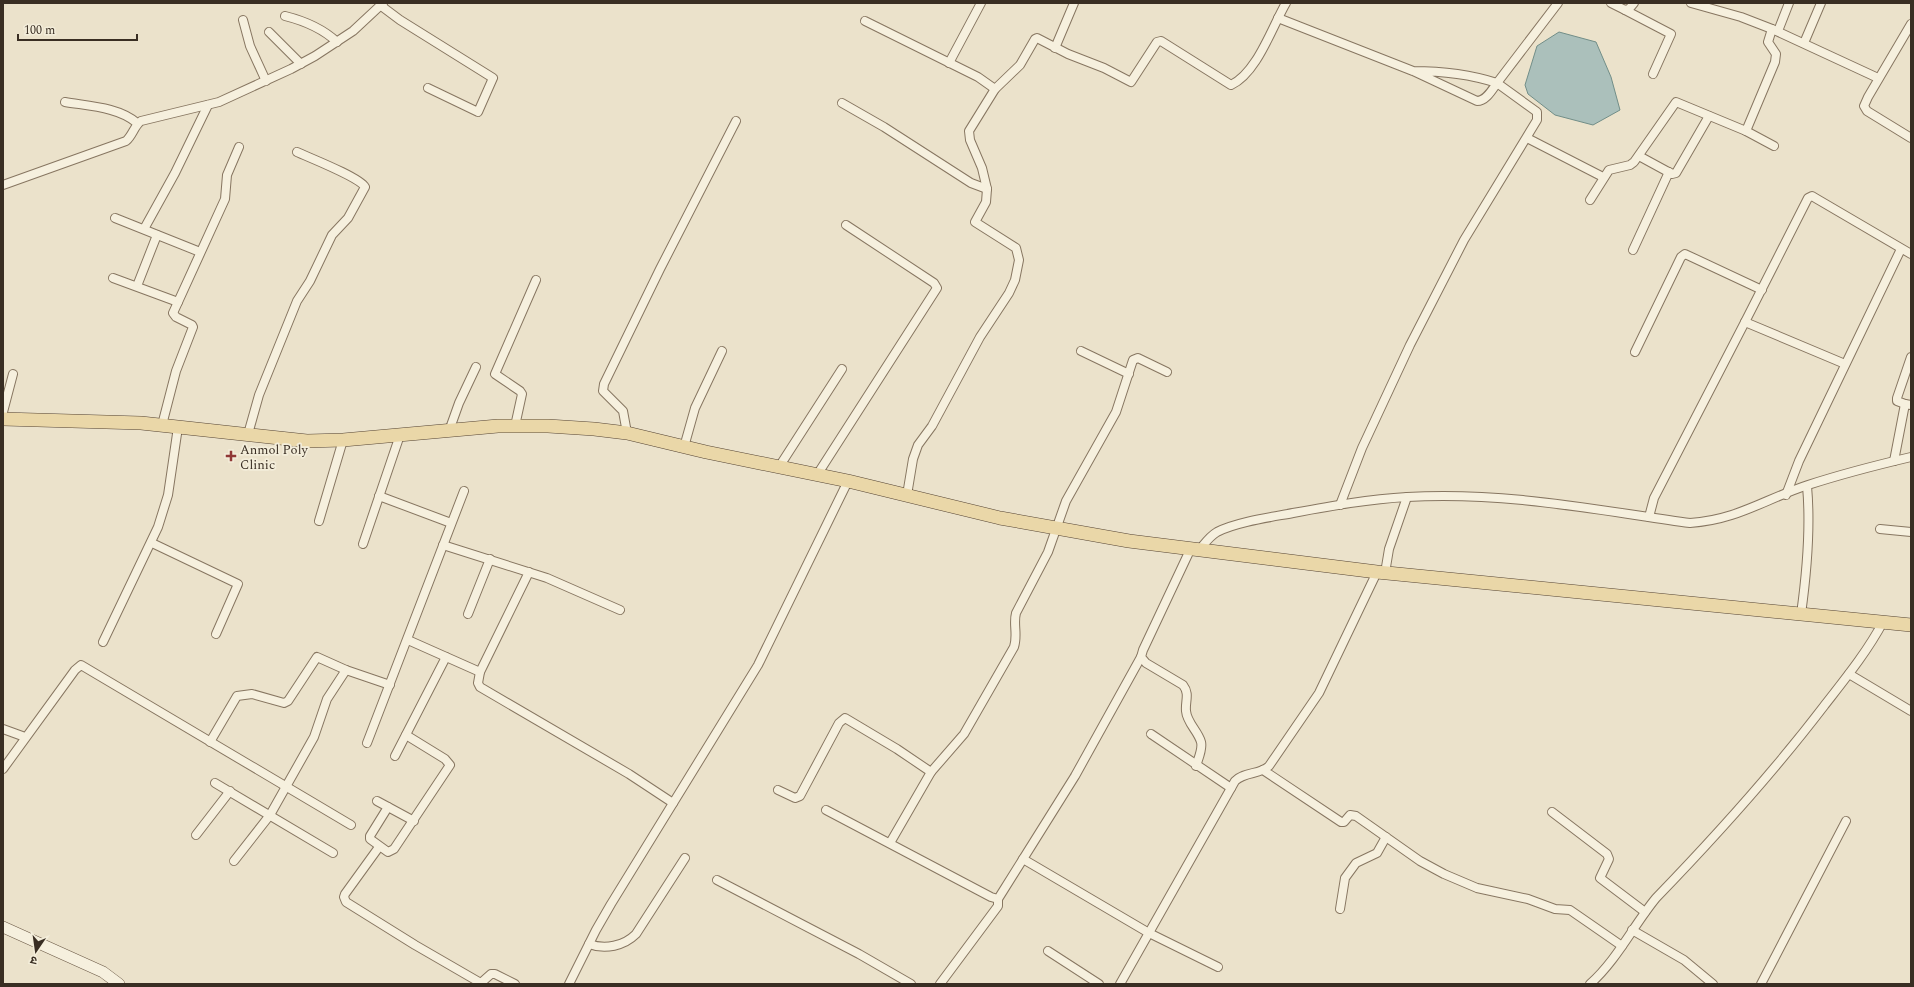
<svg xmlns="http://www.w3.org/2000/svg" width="1914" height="987" font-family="Spectral,'Noto Sans Devanagari',serif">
<rect width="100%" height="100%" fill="#ebe2cb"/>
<path fill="#abc0bb" stroke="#728e88" d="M1559 32 1596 42 1611 77 1620 110 1593 125 1555 115 1528 94 1525 85 1537 46Z"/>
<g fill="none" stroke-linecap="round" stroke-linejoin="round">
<defs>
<g id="street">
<path d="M1611 3 1625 10 1629 9 1634 3"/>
<path d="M1691 3 1741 17 1772 29 1878 78"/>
<path d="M380 5 400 20 493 78 478 112 428 88"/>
<path d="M1625 10 1671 34 1653 74"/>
<path d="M285 16C305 21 322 28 337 42"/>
<path d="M1278 18 1413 71 1477 101C1486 101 1492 90 1497 83 1469 74 1442 71 1413 71"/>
<path d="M243 20 250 46 266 81"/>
<path d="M865 21 978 77 995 89"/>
<path d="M1911 24 1868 97 1864 106 1867 111 1911 138"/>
<path d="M1778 31 1789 3"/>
<path d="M269 32 301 64"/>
<path d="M1804 43 1821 3"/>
<path d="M1055 48 1074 3"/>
<path d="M949 63 981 3"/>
<path d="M65 102C88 106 119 107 137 123"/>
<path d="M842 103 884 127 971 183 987 189"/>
<path d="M1746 131 1775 62 1776 54 1768 42 1772 29"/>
<path d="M1527 138 1603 177"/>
<path d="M1639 156 1672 174 1676 173 1709 116"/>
<path d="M3 185 126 141C133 135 134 126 141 121L219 102 291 69 315 56 353 31 383 3"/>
<path d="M1590 200 1609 170 1630 165 1634 162 1676 102 1746 131 1774 146"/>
<path d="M115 218 200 252"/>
<path d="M144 229 175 173 208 105"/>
<path d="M1633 250 1669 172"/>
<path d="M113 278 178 302"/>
<path d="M137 286 157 235"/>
<path d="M1745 322 1845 364"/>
<path d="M1081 351 1129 374"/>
<path d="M1635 352 1681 257 1685 254 1762 290"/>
<path d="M1905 404 1897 401V398L1911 357"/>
<path d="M3 412 13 374"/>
<path d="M162 425 176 371 193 327 192 325 176 317 173 313 225 199 227 175 239 147"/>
<path d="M515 426 522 394 520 391 495 374 536 280"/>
<path d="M449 431 459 403 476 367"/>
<path d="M627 433 623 411 603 391 604 384 660 269 736 121"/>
<path d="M248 434 259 395 297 301 310 281 332 235 348 218 365 187C359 177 310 158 297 152"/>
<path d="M684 447 695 408 722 351"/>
<path d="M1894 461 1905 404 1911 405"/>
<path d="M779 467 842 369"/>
<path d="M817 475 937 288 934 283 846 225"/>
<path d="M907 495 913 459 918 445 932 426 980 337 1009 293 1015 280 1019 260 1016 248 975 222 986 202 987 189 982 168 970 140 969 131 995 89 1020 65 1035 39 1037 38 1068 54 1104 68 1131 82 1157 42 1161 41 1231 85C1257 73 1272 27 1286 3"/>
<path d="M1786 495 1799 461 1901 249"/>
<path d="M379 496 451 523"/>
<path d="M1340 505 1362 448 1410 345 1464 240 1537 120V112L1497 83 1558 3"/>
<path d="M1649 517 1654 498 1745 322 1808 198 1812 196 1817 199 1911 254"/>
<path d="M319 521 343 440"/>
<path d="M1880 529 1911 532"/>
<path d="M152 543 238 584 216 634"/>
<path d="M363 544 400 435"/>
<path d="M443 545 547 578 620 610"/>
<path d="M1191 548 1143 650 1141 657 1146 663 1183 685C1190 694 1185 701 1186 711 1187 723 1198 731 1201 742 1203 749 1198 759 1196 766"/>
<path d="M1200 549C1205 543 1210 536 1217 532 1236 522 1272 517 1293 513 1331 506 1369 499 1407 497 1501 491 1597 510 1690 523 1737 520 1765 499 1808 485 1842 474 1877 465 1911 457"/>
<path d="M529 572 480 672 478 683 480 687 629 774 673 803"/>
<path d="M1385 573 1389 549 1407 497"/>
<path d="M468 614 490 559"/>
<path d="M1801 614C1807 571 1811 529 1807 486"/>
<path d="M408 640 480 672"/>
<path d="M103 642 158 527 168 495 178 427"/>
<path d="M1849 674 1911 711"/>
<path d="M3 729 25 737"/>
<path d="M1151 734 1231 788"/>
<path d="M210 742 237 696 252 694 284 703 288 701 317 657 346 670 390 685"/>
<path d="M367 743 464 491"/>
<path d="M395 756 446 657"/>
<path d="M3 769 75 670 81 665 351 825"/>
<path d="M1263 770 1341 822H1344L1350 815 1356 816 1420 861 1444 874 1477 888 1528 899 1555 909 1570 910 1622 946"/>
<path d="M215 783 333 853"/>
<path d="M778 790 795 798 800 796 839 723 845 718 897 749 931 772"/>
<path d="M377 801 414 821"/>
<path d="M388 807 370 836V839L388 852 394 849 450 765 445 759 406 735"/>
<path d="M826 810 991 897 998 899 1075 776 1141 657"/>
<path d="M1552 812 1607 854 1609 859 1600 878 1645 912"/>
<path d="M196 835 230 791"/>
<path d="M890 843 931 772 964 734 1014 647C1018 635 1013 624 1016 613L1048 552 1066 501 1116 412 1133 360 1138 358 1167 372"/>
<path d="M379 847 345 894 344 897 346 902 415 945 479 982H482L491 974H495L515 984"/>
<path d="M1023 859 1149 933 1218 967"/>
<path d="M234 861 270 815 314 737 327 699 346 670"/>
<path d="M717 880 859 954 911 984"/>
<path d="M1340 909 1345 878 1356 863 1377 853 1386 837"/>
<path d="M1632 930 1684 960 1713 984"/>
<path d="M589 944C605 950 624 946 636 934L685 858"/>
<path d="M1048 951 1099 984"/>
<path d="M569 984 596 930 611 904 758 665 848 481"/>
<path d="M940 984 998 906V899"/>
<path d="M1120 984 1235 781C1245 771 1260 775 1269 766L1319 693 1377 572"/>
<path d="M1590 984C1617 960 1633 926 1656 898 1715 837 1772 774 1824 706 1845 679 1867 652 1883 622"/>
<path d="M1761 984 1846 821"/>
</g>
<path id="secondary" d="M3 927 103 972 119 984"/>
<path id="primary" d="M3 419 141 423 307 441 343 440 498 426H548L594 429 627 433 706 452 848 481 1000 518 1129 541 1377 572 1911 625"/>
</defs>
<use href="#street" stroke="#877661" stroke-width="10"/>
<use href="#secondary" stroke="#695744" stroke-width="12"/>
<use href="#primary" stroke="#554434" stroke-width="14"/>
<use href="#street" stroke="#f6f0de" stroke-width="8"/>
<use href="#secondary" stroke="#f6f0de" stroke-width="11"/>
<use href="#primary" stroke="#ead7a8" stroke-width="13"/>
</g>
<path fill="#903836" stroke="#f3edda" stroke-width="1.5" d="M229 450h4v4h4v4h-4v4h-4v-4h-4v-4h4z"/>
<g text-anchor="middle" stroke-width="3.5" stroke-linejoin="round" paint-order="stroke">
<g font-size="13" fill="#392e23" stroke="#f3edda" text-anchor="start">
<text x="240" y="454">Anmol Poly<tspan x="240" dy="15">Clinic</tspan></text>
</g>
</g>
<rect width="1914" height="987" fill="none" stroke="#392e23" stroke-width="8"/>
<g transform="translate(36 951) rotate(193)" stroke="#f3edda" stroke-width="3" paint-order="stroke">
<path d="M0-3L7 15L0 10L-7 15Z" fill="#392e23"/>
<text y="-6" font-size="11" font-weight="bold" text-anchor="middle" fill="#392e23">उ</text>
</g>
<path d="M18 34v6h119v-6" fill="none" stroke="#392e23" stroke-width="2"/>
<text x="24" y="34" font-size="12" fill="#392e23" stroke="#f3edda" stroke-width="3" paint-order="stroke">100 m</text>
</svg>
